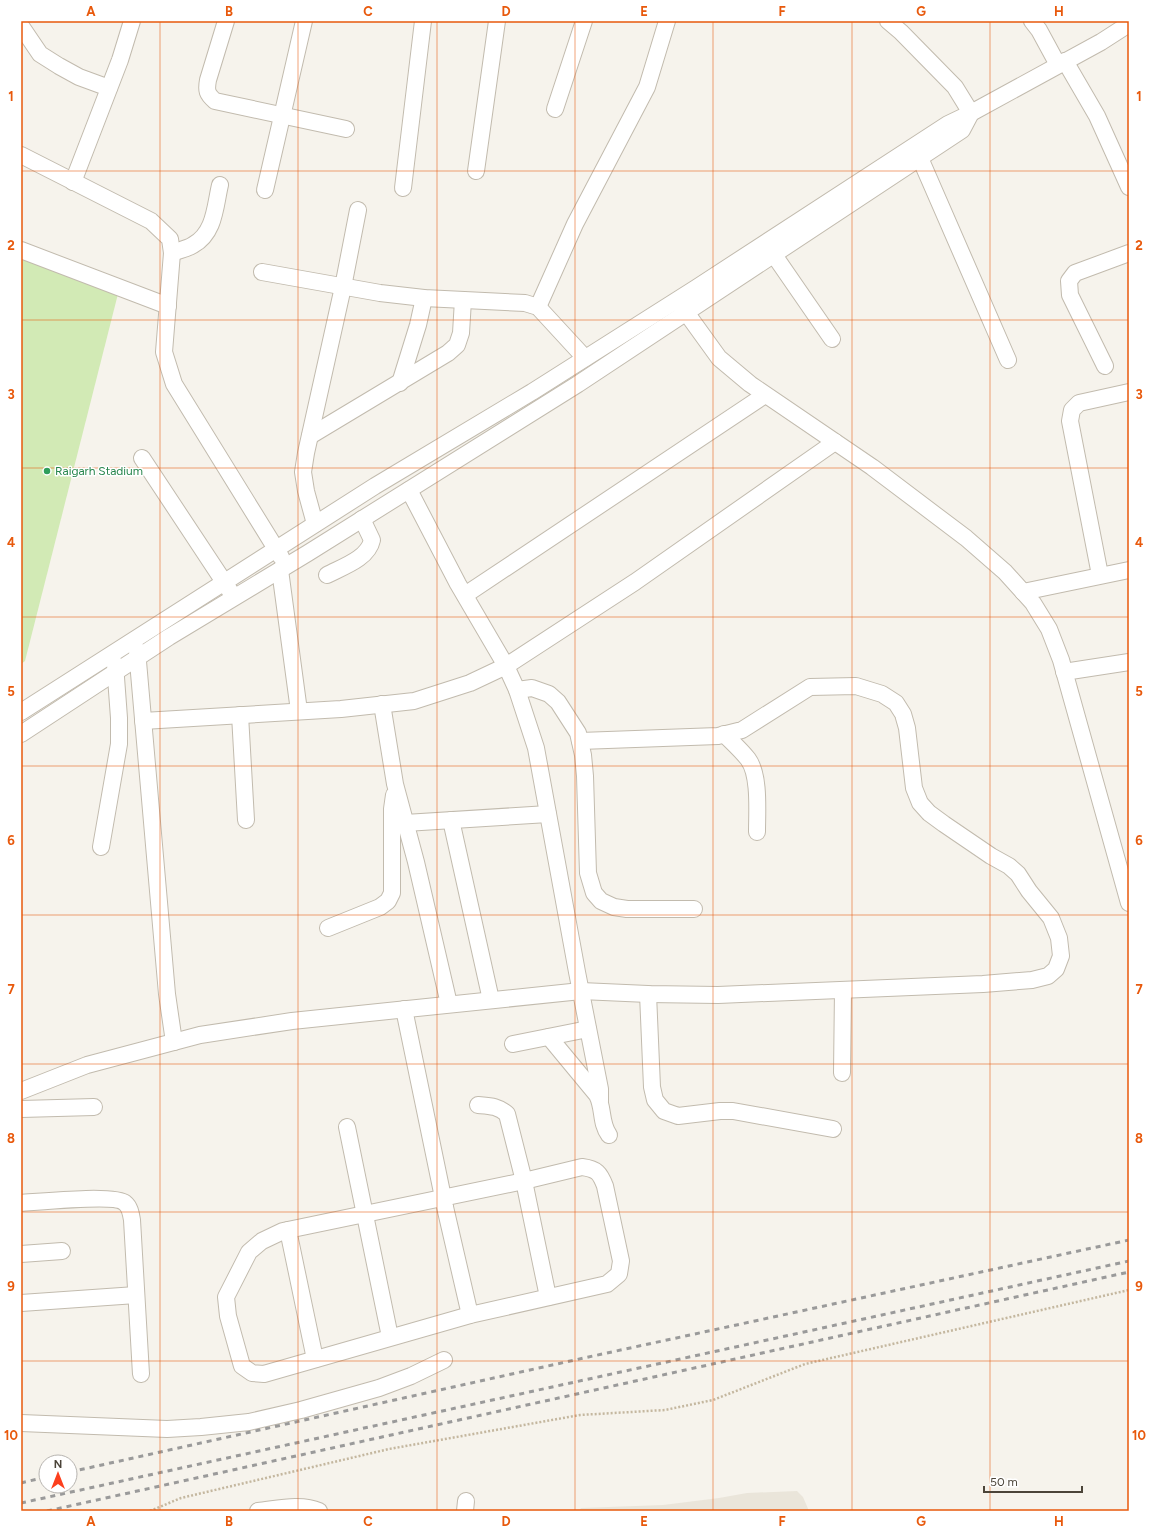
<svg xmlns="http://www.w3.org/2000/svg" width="1150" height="1532" font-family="Figtree,sans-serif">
<rect width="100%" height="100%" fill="#f6f3ec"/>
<path fill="#eae5da" d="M797 1491 803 1497 809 1511H579L581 1508 663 1505 719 1498 747 1493Z"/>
<path fill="#d2eab5" d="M21 241 121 282 25 661 21 664Z"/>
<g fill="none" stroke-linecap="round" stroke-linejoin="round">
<defs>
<g id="minor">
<path d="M226 21 208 80C206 91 207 94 215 101L346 129"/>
<path d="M888 21 901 32 955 87 971 113"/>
<path d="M1032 21 1039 30 1058 65"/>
<path d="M21 26 40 54 59 66 79 77 109 88"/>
<path d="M1065 61 1097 116 1129 187"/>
<path d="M555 109 584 21"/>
<path d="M21 155 151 221 170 239 172 253 164 352 174 384 281 557"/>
<path d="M920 158 1008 360"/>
<path d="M476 171 497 21"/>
<path d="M73 182 120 60 132 21"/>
<path d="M403 188 423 21"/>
<path d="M265 190 304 21"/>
<path d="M21 250 168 306"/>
<path d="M172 253C179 250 187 249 193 245 215 233 215 206 220 185"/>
<path d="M774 255 832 339"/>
<path d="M262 272 380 293 424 298 525 303 538 307 585 358"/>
<path d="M680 304 719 358 750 384 872 467 966 538 1005 572 1033 603 1049 629 1061 660 1129 903"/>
<path d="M538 307 575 224 647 87 667 21"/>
<path d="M1105 366 1070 295 1069 281 1075 273 1129 253"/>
<path d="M400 383 418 325 424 298"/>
<path d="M310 436 448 353 457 345 461 333 463 300"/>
<path d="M142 458 230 591"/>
<path d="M409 490 458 584 506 666 517 690 536 748 577 972 600 1089V1101"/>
<path d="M315 524 306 491 303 472 306 453 343 287 358 210"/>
<path d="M280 570 299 711"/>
<path d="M327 575C342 567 368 559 372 540L362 519"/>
<path d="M1100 575 1070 421 1072 410 1079 403 1129 392"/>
<path d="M1023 592 1129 570"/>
<path d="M465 595 765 395"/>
<path d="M137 650 167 994 174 1042"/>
<path d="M1064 672 1129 662"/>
<path d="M517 690 532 688 549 694 558 702 578 733 583 755 585 776 588 873 594 893 601 901 614 907 627 909H694"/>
<path d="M382 704 395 784 416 862 449 1004"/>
<path d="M21 712 375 486 532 392 696 288 948 124 971 113 1101 42 1129 24"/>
<path d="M240 715 246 820"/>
<path d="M143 721 341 709 414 701 470 683 506 666 635 582 835 442"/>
<path d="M21 734 169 637 308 553 578 384 962 130 971 113"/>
<path d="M724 734C732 742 741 750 748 759 760 775 757 812 757 832"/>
<path d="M451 820 491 1000"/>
<path d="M405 823 548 814"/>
<path d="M101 847 119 744V718L115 664"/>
<path d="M328 928 380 907 388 901 392 893V809L394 795"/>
<path d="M648 994 652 1087 655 1100 664 1111 678 1116 720 1111H733L833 1129"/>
<path d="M404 1009 445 1207 470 1315"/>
<path d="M549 1037 597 1095C604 1108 600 1123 609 1135"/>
<path d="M513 1044 588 1029"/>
<path d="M842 1073 843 990"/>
<path d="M21 1091 87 1065 200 1035 292 1021 581 991 648 994 718 995 983 984 1032 980 1048 976 1056 969 1061 956 1059 938 1051 918 1029 891 1018 874 1009 866 991 856 944 824 929 813 920 803 914 788 907 728 903 714 896 703 882 694 856 686 810 687 742 730 718 736 580 741"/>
<path d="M478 1105C490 1106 498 1106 507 1114L524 1181 548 1297"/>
<path d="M21 1109 94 1107"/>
<path d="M347 1127 390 1337"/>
<path d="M582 1167C597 1169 600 1173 605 1186L621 1261 619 1274 607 1284 470 1315 264 1374 252 1373 242 1366 228 1316 226 1297 249 1252 262 1241 283 1231 524 1181Z"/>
<path d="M21 1203C38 1202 115 1194 125 1203 130 1207 131 1214 132 1220L141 1374"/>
<path d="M288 1230 315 1359"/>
<path d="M21 1254 62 1251"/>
<path d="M21 1303 136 1295"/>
<path d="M21 1423 167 1429 201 1427 249 1422 301 1410 379 1388 411 1376 444 1360"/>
<path d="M258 1511C277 1509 301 1503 319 1511"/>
<path d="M465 1511 466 1501"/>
</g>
</defs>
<use href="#minor" stroke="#c2bbae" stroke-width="18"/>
<path stroke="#c4b79f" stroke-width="2.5" stroke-dasharray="2 2" stroke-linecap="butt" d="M150 1511 181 1498 389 1449 580 1415 665 1410 713 1400 805 1364 1129 1290"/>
<use href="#minor" stroke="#fff" stroke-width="16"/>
<g stroke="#9a9a9a" stroke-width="3" stroke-dasharray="5 5" stroke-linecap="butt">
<path d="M70 1472 593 1356 1129 1240"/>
<path d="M21 1483 46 1477"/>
<path d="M21 1503 1129 1261"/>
<path d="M47 1511 1129 1272"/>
</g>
</g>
<path fill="none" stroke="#e8590c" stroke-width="1" stroke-opacity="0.55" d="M160 21V1511M298 21V1511M437 21V1511M575 21V1511M713 21V1511M852 21V1511M990 21V1511M21 171H1129M21 320H1129M21 468H1129M21 617H1129M21 766H1129M21 915H1129M21 1064H1129M21 1212H1129M21 1361H1129"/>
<circle fill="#2e9e5b" stroke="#fff" stroke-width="1.5" cx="47" cy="471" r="4"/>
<g text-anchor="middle" stroke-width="3" stroke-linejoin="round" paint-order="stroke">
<g font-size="12" fill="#27864d" stroke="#fff" text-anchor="start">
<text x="55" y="475">Raigarh Stadium</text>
</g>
</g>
<rect width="1150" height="1532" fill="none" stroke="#ffffff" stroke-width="44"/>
<g transform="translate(58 1474)"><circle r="19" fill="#ffffff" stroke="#b7b4b0"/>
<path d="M0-3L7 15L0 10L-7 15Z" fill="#fc3f1d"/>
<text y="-6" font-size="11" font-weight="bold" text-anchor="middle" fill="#4b4439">N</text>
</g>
<path d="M984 1486v6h98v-6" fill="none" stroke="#4b4439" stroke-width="2"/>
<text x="990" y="1486" font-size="12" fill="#4b4439" stroke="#ffffff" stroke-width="3" paint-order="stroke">50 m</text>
<rect x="22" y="22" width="1106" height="1488" fill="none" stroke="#e8590c" stroke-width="1.5"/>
<g font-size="13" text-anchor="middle" font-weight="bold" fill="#e8590c">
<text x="91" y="16">A</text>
<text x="229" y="16">B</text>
<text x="368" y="16">C</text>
<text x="506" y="16">D</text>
<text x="644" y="16">E</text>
<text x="782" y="16">F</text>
<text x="921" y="16">G</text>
<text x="1059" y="16">H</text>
<text x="11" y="101">1</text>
<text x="1139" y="101">1</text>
<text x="11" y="250">2</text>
<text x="1139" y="250">2</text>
<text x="11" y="399">3</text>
<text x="1139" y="399">3</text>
<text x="11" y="547">4</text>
<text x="1139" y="547">4</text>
<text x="11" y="696">5</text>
<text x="1139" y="696">5</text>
<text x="11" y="845">6</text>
<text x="1139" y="845">6</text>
<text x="11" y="994">7</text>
<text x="1139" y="994">7</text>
<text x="11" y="1143">8</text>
<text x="1139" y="1143">8</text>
<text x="11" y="1291">9</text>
<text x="1139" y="1291">9</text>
<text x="11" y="1440">10</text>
<text x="1139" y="1440">10</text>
<text x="91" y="1526">A</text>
<text x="229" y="1526">B</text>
<text x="368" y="1526">C</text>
<text x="506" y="1526">D</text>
<text x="644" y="1526">E</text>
<text x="782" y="1526">F</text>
<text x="921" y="1526">G</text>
<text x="1059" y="1526">H</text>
</g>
</svg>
